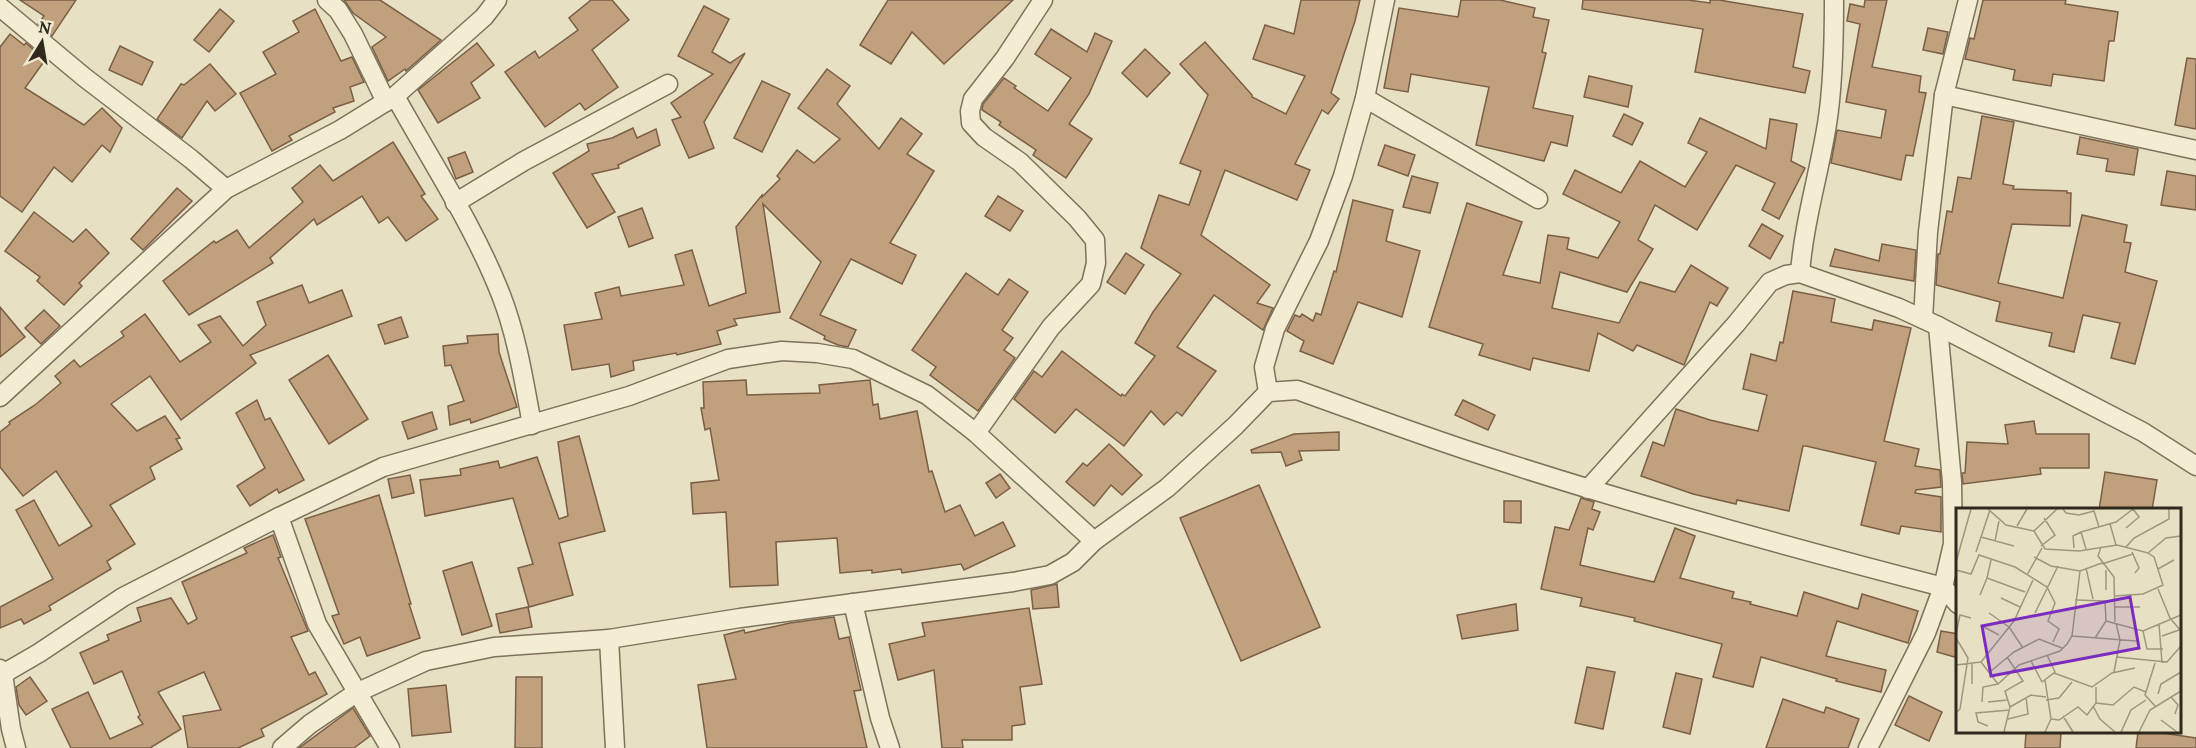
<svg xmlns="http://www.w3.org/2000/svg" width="2196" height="748" font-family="Lora,serif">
<rect width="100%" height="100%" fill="#e7e0c2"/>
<g fill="#c0a07d" stroke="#7a5f45" stroke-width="1.5">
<path d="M20 0H76L52 36 38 24 44 16Z"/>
<path d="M344 0H380L441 40 406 71 405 69 388 81 372 47 386 37 353 13Z"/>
<path d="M591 0H612L629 20 592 50 618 87 585 110 580 103 545 127 505 72 535 51 539 58 578 30 569 18Z"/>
<path d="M888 0H1013L944 64 912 32 891 64 860 45Z"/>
<path d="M1301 0H1360L1355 21 1331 93 1339 99 1328 114 1322 110 1295 164 1310 170 1297 200 1225 170 1201 235 1270 285 1257 303 1273 308 1263 330 1214 295 1177 347 1216 371 1182 416 1177 412 1164 425 1151 411 1124 446 1076 409 1055 433 1014 399 1034 371 1042 377 1062 351 1121 396 1122 394 1125 396 1155 356 1135 343 1153 312 1181 274 1141 248 1159 195 1189 205 1201 171 1180 163 1208 95 1180 64 1205 42 1252 95V97L1286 114 1305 76 1253 59 1265 25 1294 34Z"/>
<path d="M1461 0H1500L1535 8 1533 17 1549 20 1542 52 1546 53 1533 108 1573 116 1567 146 1551 142 1544 161 1476 145 1489 87 1411 74 1408 92 1384 88 1399 8 1458 17Z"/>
<path d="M1583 0H1688L1710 3V0H1719L1803 14 1793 67 1810 71 1805 93 1695 72 1703 29 1582 9Z"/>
<path d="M1865 0H1887L1872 67 1921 76 1919 92 1926 93 1913 156 1906 155 1901 180 1831 163 1837 130 1881 138 1886 110 1846 102 1860 24 1847 21 1850 4 1864 7Z"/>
<path d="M1983 0H2066L2065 4 2118 12 2114 41H2109L2104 81 2053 74 2051 86 2013 80 2015 70 1965 59 1970 38 1974 39Z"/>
<path d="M704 6 729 19 712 52 730 63 745 53 704 122 714 148 689 158 672 120 681 117 671 103 713 74 678 56Z"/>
<path d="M220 9 234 21 209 52 194 40Z"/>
<path d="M315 9 341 61 352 57 364 82 350 87 354 101 333 108 335 112 289 136 292 140 272 151 240 93 276 74 263 52 299 32 293 21Z"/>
<path d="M1928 28 1948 32 1943 54 1923 50Z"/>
<path d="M1051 29 1087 52 1095 33 1112 41 1089 94 1069 124 1092 139 1066 178 1033 155 1036 150 999 125 1001 122 982 110 983 104 1004 78 1016 86 1014 88 1048 111 1071 78 1035 54Z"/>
<path d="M10 34 24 45 26 43 45 60 25 88 84 125 102 108 122 128 110 152 102 145 72 182 54 167 22 212 0 196V47Z"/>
<path d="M477 43 494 65 471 83 480 98 438 123 418 90Z"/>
<path d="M120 46 153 62 142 85 109 70Z"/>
<path d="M1145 49 1170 73 1147 97 1122 73Z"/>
<path d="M2187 58 2196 59V129L2175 125Z"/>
<path d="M210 64 236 94 215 111 207 101 182 138 157 119 181 84 184 85Z"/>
<path d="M827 69 850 86 837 104 879 149 901 118 922 134 907 154 934 171 890 243 916 255 902 284 851 259 820 315 856 330 848 347 838 345 824 339 825 336 790 318 821 262 763 204 780 312 734 319 737 325 717 331 721 344 677 355 676 353 633 361 634 370 611 377 609 364 572 370 564 325 602 319 595 293 619 287 621 296 684 285 675 255 692 250 709 306 746 293 736 227 762 195V197L780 179 777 176 797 150 814 163 840 139 798 108Z"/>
<path d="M1589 76 1632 86 1628 107 1584 97Z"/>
<path d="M762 81 790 94 762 152 734 138Z"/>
<path d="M1624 114 1643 123 1632 145 1613 136Z"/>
<path d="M1982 116 2014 122 2003 184 2014 186 2013 189 2067 191V193H2071L2070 226 2012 224 1998 283 2063 298 2082 215 2127 225 2124 242 2131 243 2125 272 2157 281 2135 364 2111 358 2120 323 2083 315 2074 352 2049 346 2052 333 1996 321 2000 302 1936 285 1938 254H1940L1947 211 1952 212 1958 177 1971 179Z"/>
<path d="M1700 118 1766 149 1770 119 1797 124 1791 161 1805 168 1779 219 1762 210 1775 183 1736 165 1697 230 1655 205 1638 240 1653 249 1627 292 1560 272 1552 308 1619 323 1640 282 1675 292 1691 265 1728 288 1717 306 1710 302 1684 365 1637 345 1633 351 1598 333 1589 371 1533 358 1530 370 1479 355 1483 344 1429 327 1467 203 1522 222 1503 275 1540 283 1548 235 1569 238 1567 249 1598 258 1620 222 1563 194 1575 170 1621 193 1640 161 1685 187 1707 152 1688 143Z"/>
<path d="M633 128 637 138 656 129 660 145 618 165 619 168 592 174 615 212 587 228 553 173 589 151 587 144 612 138Z"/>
<path d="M2080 137 2138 149 2134 175 2106 171 2108 159 2077 154Z"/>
<path d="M393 142 425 194 421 196 438 219 406 241 388 217 379 223 362 196 317 225 314 219 270 258 273 263 189 315 163 281 214 241 216 243 237 230 249 248 303 202 292 188 320 165 333 181Z"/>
<path d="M1385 145 1415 155 1408 176 1378 165Z"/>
<path d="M465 152 473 172 456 179 448 158Z"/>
<path d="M2167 171 2196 176V210L2161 205Z"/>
<path d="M1412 176 1438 183 1430 213 1403 207Z"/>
<path d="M177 188 192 201 143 250 131 239Z"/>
<path d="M998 196 1023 211 1010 231 985 216Z"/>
<path d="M1353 200 1393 210 1386 241 1420 251 1402 317 1358 302 1333 364 1300 351 1304 341 1287 331 1295 315 1300 317 1302 314 1313 321 1316 313 1321 315 1334 271 1336 272Z"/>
<path d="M642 208 653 238 629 247 618 217Z"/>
<path d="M34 212 73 242 86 229 109 253 79 283 82 286 64 305 37 281 40 277 5 251Z"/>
<path d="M1762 224 1783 236 1770 259 1749 246Z"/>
<path d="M1882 244 1916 250 1914 281 1830 266 1835 249 1879 261Z"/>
<path d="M1126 253 1144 265 1125 294 1107 282Z"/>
<path d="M966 273 998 295 1009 279 1028 292 1002 330 1013 338 1004 350 1015 358 978 411 930 375 936 367 912 350Z"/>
<path d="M302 285 309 303 342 290 352 316 250 355 256 363 181 420 150 376 111 404 137 431 165 416 180 438 176 439 182 449 150 467 155 479 110 505 135 544 107 561 111 569 49 606 51 610 24 624 21 619 0 628V607L53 579 16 510 34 500 59 546 92 526 56 471 23 496 0 467V432L10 424 9 422 35 405 61 383 55 376 74 360 80 367 124 336 121 332 145 314 180 362 211 342 198 325 220 316 243 346 266 325 257 302Z"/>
<path d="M1793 291 1835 299 1831 322 1872 330 1874 320 1911 328 1884 441 1919 449 1915 466 1940 470 1941 487 1916 490 1915 493 1941 497V532L1901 526 1899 534 1861 525 1876 462 1806 446H1803L1789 511 1737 500 1736 504 1693 494 1641 476 1653 442 1664 446 1676 409 1710 420 1758 431 1767 395 1743 389 1751 354 1776 361 1780 342 1783 343Z"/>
<path d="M0 307 25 337 0 357Z"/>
<path d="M44 310 60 326 41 344 25 328Z"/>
<path d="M401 317 408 337 385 344 378 325Z"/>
<path d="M498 334 499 352 517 407 471 423 470 419 450 425 448 406 464 401 451 365 445 366 443 346 468 343 467 336Z"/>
<path d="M328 355 368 419 329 444 289 380Z"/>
<path d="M746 380 747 395 820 393 819 385 870 380 873 405 878 404 880 419 917 411 929 472 932 471 945 512 960 505 975 536 1003 522 1015 546 964 570 961 564 902 573 901 569 872 573V570L840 573 837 538 776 542 778 585 730 587 726 512 693 514 691 483 719 480 710 428 705 430 701 408H704L703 382Z"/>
<path d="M257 400 265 420 270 418 304 480 279 493 277 489 250 506 237 486 265 468 236 413Z"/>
<path d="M1463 400 1495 415 1488 430 1455 415Z"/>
<path d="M432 412 437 429 408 439 402 422Z"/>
<path d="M2034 421 2036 434H2089V468H2040L2041 474 1963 484 1962 473H1965L1967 442 2008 444 2005 425Z"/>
<path d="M1339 432V450L1299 451 1302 460 1286 466 1281 452 1252 453 1251 450 1294 434Z"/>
<path d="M579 436 605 531 559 543 573 595 529 607 518 568 533 564 513 498 425 516 420 480 461 475 460 469 498 461 500 468 537 457 559 519 568 516 558 442Z"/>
<path d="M1109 444 1142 475 1122 495 1111 485 1094 506 1066 482 1083 463 1087 466Z"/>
<path d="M2105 472 2157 480 2152 510H2099Z"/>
<path d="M1000 474 1010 488 996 498 986 483Z"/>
<path d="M410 475 414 493 392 498 388 479Z"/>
<path d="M1259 485 1320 627 1241 661 1180 518Z"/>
<path d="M379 495 411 604H409L420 638 367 656 360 637 344 644 332 616 339 614 305 519Z"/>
<path d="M1581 498 1594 502 1592 509 1600 512 1593 530 1588 528 1580 565 1654 582 1675 528 1695 536 1680 578 1734 592 1732 598 1751 602 1750 604 1797 616 1804 592 1858 609 1862 594 1918 611 1908 643 1837 621 1826 656 1886 670 1881 692 1836 681 1837 679 1761 657 1753 687 1713 677 1722 644 1634 621 1635 618 1580 606 1582 598 1541 589 1555 527 1569 530Z"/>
<path d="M1504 501H1521V523L1504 522Z"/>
<path d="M273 535 281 557 278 558 308 631 291 637 309 675 315 672 327 694 261 729 264 736 238 748H188L183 716 221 710 204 672 158 692 181 729 150 748H71L52 709 88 692 110 739 143 724 138 717 140 715 122 671 94 684 80 653 109 640 107 635 141 621 137 608 171 598 188 624 197 619 182 582 247 553 244 548Z"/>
<path d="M472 562 492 626 462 635 443 571Z"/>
<path d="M1057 584 1059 607 1033 609 1031 590Z"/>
<path d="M1516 604 1518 630 1462 639 1457 615Z"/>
<path d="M528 607 532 627 500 633 496 614Z"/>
<path d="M1029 608 1042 684 1020 687 1025 724 1012 726V740H962L963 748H942L934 670 898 680 889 644 925 636 922 623Z"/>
<path d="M834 617 839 639 849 637 861 690 854 691 867 748H707L698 685 736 679 724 635 744 630 745 633 790 623Z"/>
<path d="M1941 631 1958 634V658L1937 652Z"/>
<path d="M1587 667 1615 672 1603 729 1575 723Z"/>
<path d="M1676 673 1702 679 1690 734 1663 727Z"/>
<path d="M30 677 47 701 26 715 19 705 16 687Z"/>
<path d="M516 677H542V748H515Z"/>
<path d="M446 685 451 732 412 736 408 689Z"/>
<path d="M1909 696 1942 712 1929 741 1895 725Z"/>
<path d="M1783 699 1824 713 1826 707 1859 719 1848 748H1766Z"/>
<path d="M353 708 370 736 354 748H299Z"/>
<path d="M2026 732H2061L2060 748H2025Z"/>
<path d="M2138 732H2156L2196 738V748H2136Z"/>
</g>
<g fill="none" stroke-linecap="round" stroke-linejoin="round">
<defs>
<g id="street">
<path d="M327 0 338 10 353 34 386 102"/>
<path d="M0 7 84 77 191 159 226 189"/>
<path d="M1944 95 2196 150"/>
<path d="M395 96C431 161 474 226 501 295 517 336 524 381 532 425"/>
<path d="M1365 98 1538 199"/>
<path d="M455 203 524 161 668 84"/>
<path d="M1800 273C1804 222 1819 174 1827 124 1833 87 1834 38 1834 0"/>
<path d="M1923 319 1928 232 1944 95 1968 0"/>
<path d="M1268 392 1264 367 1275 329 1319 241 1343 176 1365 98 1385 0"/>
<path d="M0 397 226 189 340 130 395 96 484 17 497 0"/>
<path d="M976 433 1051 327 1091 284 1096 263 1095 240 1077 218 1020 162 984 137 971 123 970 111 973 99 1005 58 1043 0"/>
<path d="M1588 489 1736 324 1770 282 1786 275 1800 273 1899 308 1938 326 2143 432 2196 466"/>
<path d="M279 517 317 624 390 748"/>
<path d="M853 603 880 718 890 748"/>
<path d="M609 639 615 748"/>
<path d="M0 669 3 674 11 729 16 748"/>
<path d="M3 674 39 653 123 597 279 517 383 467 629 396 728 359 782 351 817 353 853 359 927 395 976 433 1094 541"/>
<path d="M282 748 310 724 356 693 426 661 494 647 609 639 740 618 1013 582 1050 575 1073 562 1094 541 1167 488 1235 426 1268 392 1297 390C1362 413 1427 438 1494 459 1642 507 1792 548 1943 587L1958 604"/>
<path d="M1868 748 1926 633 1943 587 1953 544 1952 482 1938 326"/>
</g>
</defs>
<use href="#street" stroke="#7e725c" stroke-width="21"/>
<use href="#street" stroke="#f3edd4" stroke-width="18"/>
</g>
<g transform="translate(1956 508)">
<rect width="225" height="225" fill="#e7e0c2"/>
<path fill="none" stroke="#9e9780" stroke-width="1.5" d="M32 1 50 17 78 23 89 41 123 43 161 37 192 45 210 30 225 28M107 1 110 5 123 7 138 3 143 19M154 16 160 37M61 18 71 1M170 20 183 9 177 1M78 23 101 1M25 29 58 38M39 33 43 13M85 38 99 27 88 10M145 39 142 48 158 69 159 114M170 39 178 30 213 11V1M118 40 117 28 125 24M130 41 125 24 160 14 177 1M20 44 34 2M176 44 183 60 179 65M78 49 95 58 124 63 146 55M35 52 31 70 69 84M0 54 15 1M146 56 177 46M130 60 137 91M202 61 218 52M0 62 15 66 23 47 59 59 91 79 99 95 92 113 103 121 97 134M150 62V82M71 67 86 40M202 81 214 110 225 123M24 87 31 70M159 88 187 86 207 77 198 49 192 45M45 90 64 99M119 92 149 93 150 113 139 130M158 99H184M33 105 53 119M79 105 102 58M150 113 187 123 225 107M203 116 206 155M26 118 43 127M53 119 67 140M187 123 191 141H207M0 126 4 107 15 110M116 128 180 133M206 128 223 122M0 130 12 150 4 201 0 205M160 149 211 154 225 138M75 153 86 174M25 154 58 113 77 72M199 155 189 187 200 199M0 157 25 154 42 176M35 163 58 144 83 131 106 140M158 164 164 132 160 115M98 165 136 179 156 165 179 160M89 172 95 211 89 224M86 174 99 164 91 147M16 176V155M202 186 205 176 225 164M215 189 222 197 219 206M90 192 103 190 116 174M26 194 27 179 42 176 63 157 104 143 111 136 116 128 124 63M32 194 51 192M140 195 157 197 178 179 190 184M137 198 144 211 159 224M54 199 75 187 90 189M107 208 117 224M52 211 72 206 70 189M95 211 103 212 122 199 131 207 140 195V179M205 212 221 224M32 218 22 214 20 205 54 202M48 224 54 199 49 183 67 173 51 149M165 224 175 202 190 192M183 224 194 202 225 183"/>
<path fill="#7b2cbf" fill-opacity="0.15" stroke="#7b2cbf" stroke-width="3" d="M174 89 183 140 35 168 26 118Z"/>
<rect width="225" height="225" fill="none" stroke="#30291e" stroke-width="3"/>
</g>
<g transform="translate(42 42) rotate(11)" stroke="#efead0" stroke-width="4.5" paint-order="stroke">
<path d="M0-4.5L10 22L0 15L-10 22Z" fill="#30291e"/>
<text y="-9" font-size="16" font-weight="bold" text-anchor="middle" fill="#30291e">N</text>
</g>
</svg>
